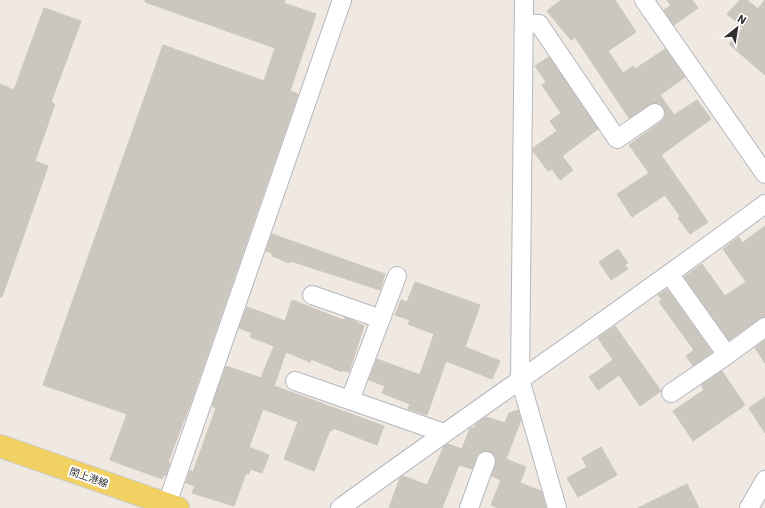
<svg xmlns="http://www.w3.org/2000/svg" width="765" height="508" font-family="'IBM Plex Sans','Noto Sans JP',sans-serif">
<rect width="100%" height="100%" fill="#efe9e1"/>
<g fill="#cbc7bf" stroke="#cbc5ba">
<path d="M145 0H285L284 3 316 14 290 91 298 94 192 399 168 462 170 463 166 475H164L162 479 110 460 127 414 43 385 163 45 264 81 275 48 145 2Z"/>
<path d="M561 0H615L636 32 608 51 623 73 633 66 635 69 665 49 685 77 660 95 674 115 697 100 711 119 661 155 708 222 690 234 678 218 680 216 665 195 632 217 617 194 649 173 629 145 661 122 665 117V112L660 104 654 103 629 118 575 37 571 40 547 11Z"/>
<path d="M667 0H692L698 8 674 25 664 10 671 6Z"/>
<path d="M740 0H747L758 9 765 0V75L729 44 743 28 727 14Z"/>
<path d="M44 8 81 21 51 102 55 104 35 161 48 166 2 297H0V84L14 90Z"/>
<path d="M549 57 598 129 562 156 573 170 560 180 552 169 548 171 533 151V148L557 131 550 121 561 113 542 85 546 82 535 66Z"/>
<path d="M765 226V317L759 319 729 340 684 277 702 264 725 296 746 282 723 249 739 237 742 243Z"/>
<path d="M272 234 385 274 380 290 297 263 290 261 289 263 272 256V253L266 251Z"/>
<path d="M618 249 628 263 625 265 628 269 611 280 599 262Z"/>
<path d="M415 282 480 305 465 347 500 361 492 379 446 361 427 415 408 409 410 404 382 393 385 386 369 380 377 359 420 375 434 334 408 324 410 320 395 315 401 300 407 302Z"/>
<path d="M667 289 712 352 693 366 686 356 694 350 659 302 662 300 658 295Z"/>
<path d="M292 300 343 320 345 317 364 326 349 372 342 370V372L311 359 310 362 286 352 274 386 384 426 377 445 333 428 332 431 330 430 314 471 284 459 298 422 263 409 249 447 269 455 262 473 250 469 249 474 246 473 234 506 192 493 195 486 186 483 190 470 193 472 216 408 212 406 226 366 261 378 274 346 250 337 252 333 239 328 247 307 285 321Z"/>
<path d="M615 326 661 391 640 406 619 375 598 390 589 377 613 360 598 338Z"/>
<path d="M765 340V363L755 348Z"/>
<path d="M722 371 745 405 693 441 673 411 704 390 701 385Z"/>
<path d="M765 397V433L749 408Z"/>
<path d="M518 410 521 420 506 459 526 467 520 483 541 491 546 508H498L491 505 501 480 492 476 496 464 494 455 485 451 480 453 476 457 472 469 459 465 442 508H389L400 478 403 476 427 485 444 446 448 444 462 449 470 428H474L476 424 486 417 505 423 509 413Z"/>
<path d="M601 447 617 475 578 497 567 478 587 467 582 458Z"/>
<path d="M687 484 699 508H638Z"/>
</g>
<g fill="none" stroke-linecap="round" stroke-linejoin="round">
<defs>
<g id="minor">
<path d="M524 0 520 379 557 508"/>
<path d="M644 0 765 174"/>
<path d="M524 23 539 24 617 139 655 113"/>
<path d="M670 275 727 355 765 327"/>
<path d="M312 295 381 319"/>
<path d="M295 381 444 433"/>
<path d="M671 393 727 355"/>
<path d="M350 400 397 276"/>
<path d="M167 504 342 0"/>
<path d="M340 508C481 406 625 308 765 204"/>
<path d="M469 508 486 461"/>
<path d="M749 508 765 480"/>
</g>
<path id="major" d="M0 446 178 508"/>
</defs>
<use href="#minor" stroke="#b4b7c1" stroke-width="20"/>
<use href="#major" stroke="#c9c9c9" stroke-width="24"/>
<use href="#minor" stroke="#fff" stroke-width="18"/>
<use href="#major" stroke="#f2d163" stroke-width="22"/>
</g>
<g text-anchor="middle" stroke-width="4" stroke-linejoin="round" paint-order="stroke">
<g font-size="10" fill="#2e2e2e" stroke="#fff">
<text transform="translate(89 477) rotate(19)" y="4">閖上港線</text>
</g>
</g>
<g transform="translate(737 28) rotate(30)" stroke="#ffffff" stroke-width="3" paint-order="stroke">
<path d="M0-3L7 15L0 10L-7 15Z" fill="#2e2e2e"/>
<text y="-6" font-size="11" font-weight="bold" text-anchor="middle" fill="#2e2e2e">N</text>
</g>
</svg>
